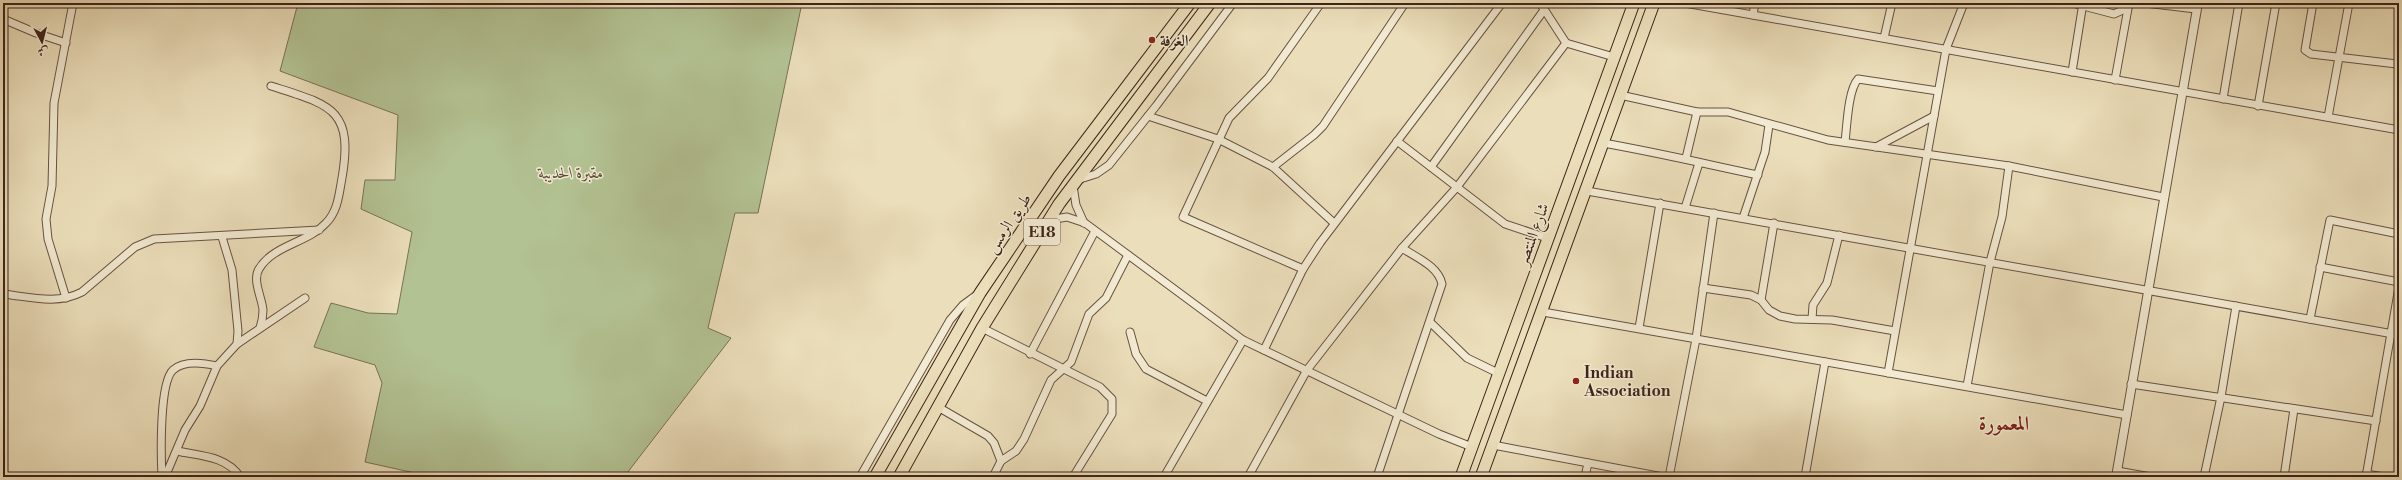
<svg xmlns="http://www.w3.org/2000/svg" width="2402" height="480" font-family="'Libre Bodoni',Amiri,serif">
<rect width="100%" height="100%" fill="#ebdeba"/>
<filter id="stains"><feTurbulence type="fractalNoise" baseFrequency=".005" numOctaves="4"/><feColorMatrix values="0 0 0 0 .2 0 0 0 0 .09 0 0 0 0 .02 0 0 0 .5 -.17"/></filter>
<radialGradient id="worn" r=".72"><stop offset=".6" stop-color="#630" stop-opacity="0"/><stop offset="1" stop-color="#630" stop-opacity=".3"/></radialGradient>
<path fill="#b3c293" stroke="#787256" d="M298 3H802L758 213H735L708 328 731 338 624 477H433L365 462 382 383 375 365 314 347 331 303 368 313 397 314 412 232 361 209 365 180H395L398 115 280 71Z"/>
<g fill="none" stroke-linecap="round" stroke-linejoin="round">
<defs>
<g id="minor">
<path d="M1540 3 1566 43 1614 57"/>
<path d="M1685 3 2399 130"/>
<path d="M2072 3 2114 14 2125 9 2128 4"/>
<path d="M2145 3 2196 9"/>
<path d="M2313 3 2305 50 2311 54 2397 64 2399 61"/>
<path d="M1753 15 1755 3"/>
<path d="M3 19 36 33 66 43"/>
<path d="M1884 38 1892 3"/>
<path d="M2072 72 2083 3"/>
<path d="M2115 80 2129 3"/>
<path d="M1620 95 1697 112H1728L1828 140 2009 166 2163 197"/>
<path d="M2223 99 2239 3"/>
<path d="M2258 106 2276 3"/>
<path d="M1148 116 1218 139 1273 167 1334 223"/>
<path d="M2328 117 2349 3"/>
<path d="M1397 141 1505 224 1547 238"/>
<path d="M1845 142C1847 126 1848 90 1858 79L1938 91"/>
<path d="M1603 143C1655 152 1706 164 1758 175"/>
<path d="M1876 147 1934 116"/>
<path d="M1686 158 1697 112"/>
<path d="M1273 167 1314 135 1323 126 1405 3"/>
<path d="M1431 167 1544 10"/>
<path d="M1077 180 1096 174 1109 165 1156 106 1233 3"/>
<path d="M1073 186 1076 205 1084 223"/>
<path d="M1587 191 2399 335"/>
<path d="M1685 208 1699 163"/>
<path d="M1743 218 1765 152 1769 125"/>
<path d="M1049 220 1067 217 1085 223 1243 340 1439 434 1472 447"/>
<path d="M2320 267 2399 282"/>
<path d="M1303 269 1183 217 1229 118 1268 78 1321 3"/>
<path d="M1703 288 1751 295 1761 300 1769 310 1780 316 1795 319 1832 320 1895 331"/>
<path d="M3 294C30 297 57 305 82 292L135 247 154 239 319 230"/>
<path d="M66 298 48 239 46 219 52 186 54 103 73 3"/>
<path d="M1761 300 1774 223"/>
<path d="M1543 312 2127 415"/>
<path d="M1812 319 1813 305 1827 283 1839 235"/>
<path d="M2310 319 2330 220 2399 234"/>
<path d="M1431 323 1467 358 1498 373"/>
<path d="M260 328C262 322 263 316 263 310 262 298 252 280 259 269 273 245 308 243 326 223 338 211 339 194 342 178 354 108 330 105 271 86"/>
<path d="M982 328 1100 387 1112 399V414L1073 477"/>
<path d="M1639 328 1660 203"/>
<path d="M1130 332 1136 354 1146 369 1207 401"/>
<path d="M237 344 305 298"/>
<path d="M1264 350 1303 269 1320 243 1502 3"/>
<path d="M1030 354 1095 231"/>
<path d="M1888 373 1946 49 1964 3"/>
<path d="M2131 384 2376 421"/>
<path d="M1967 386 1990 262 2002 217 2009 166"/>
<path d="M938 407 988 436 994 443 1001 461"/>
<path d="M1493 445 1663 477"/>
<path d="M177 451C200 456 227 456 240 477"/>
<path d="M2117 471 2151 477"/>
<path d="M2366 474 2384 477"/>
<path d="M162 477C161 457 159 383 173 370 184 360 204 363 217 366"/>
<path d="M165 477 185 430 200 406 217 366 237 344 238 331 232 270 222 237"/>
<path d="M860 477 950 320 963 305 978 294"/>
<path d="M993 477 1001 461 1016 451 1024 439 1051 380 1071 362 1089 314 1106 298 1128 255"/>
<path d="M1164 477 1243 340"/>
<path d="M1248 477 1307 370 1402 248 1457 187 1566 43"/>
<path d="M1377 477 1442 284C1438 266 1417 258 1402 248"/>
<path d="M1585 477 1588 463"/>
<path d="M1669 477 1696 339 1714 213"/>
<path d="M1805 477 1825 362"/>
<path d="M2204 477 2221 397 2236 306"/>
<path d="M2284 477 2294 409"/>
<path d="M2366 477 2399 287"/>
</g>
<path id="tertiary" d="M2116 477 2198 3"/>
<g id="primary">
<path d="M1461 477 1634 3"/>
<path d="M1481 477 1654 3"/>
</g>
<g id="trunk">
<path d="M875 477 980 293 1059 176 1190 3"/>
<path d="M899 477 982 328 1059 204 1210 3"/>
</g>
</defs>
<use href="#minor" stroke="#695240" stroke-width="9"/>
<use href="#tertiary" stroke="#695240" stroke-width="10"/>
<use href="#primary" stroke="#3e2318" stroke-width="13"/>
<use href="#trunk" stroke="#3e2318" stroke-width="13"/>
<use href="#minor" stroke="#f2ead2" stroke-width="7"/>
<use href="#tertiary" stroke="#f2ead2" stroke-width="8"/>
<use href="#primary" stroke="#ebdeba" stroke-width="11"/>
<use href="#trunk" stroke="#ebdeba" stroke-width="11"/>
</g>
<g fill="#8f2418" stroke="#f2ead2" stroke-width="1.5">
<circle cx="1152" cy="40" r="4"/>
<circle cx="1576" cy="381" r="4"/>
</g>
<g text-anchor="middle" stroke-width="3" stroke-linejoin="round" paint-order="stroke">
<rect fill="#f2ead2" stroke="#745f50" stroke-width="1" x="1024" y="219" width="36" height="26" rx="3"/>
<g font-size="15" font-weight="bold" fill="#3e2318">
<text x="1042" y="237">E18</text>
</g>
<g font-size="16" font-weight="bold" fill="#3e2318" stroke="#f2ead2" text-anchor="start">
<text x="1160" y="46">الغرفة</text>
<text x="1584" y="378">Indian<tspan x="1584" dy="18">Association</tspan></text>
</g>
<g font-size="16" font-style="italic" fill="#5b4b37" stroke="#f2ead2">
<text x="571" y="178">مقبرة الحديبة</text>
</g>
<g font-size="16" fill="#3e2318" stroke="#f2ead2">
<text transform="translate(1008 223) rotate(-56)" y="6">طريق الرمس</text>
<text transform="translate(1532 234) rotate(-70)" y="6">شارع المنتصر</text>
</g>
<g font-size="20" font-weight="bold" fill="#7a1f14" stroke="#f2ead2">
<text x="2004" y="430">المعمورة</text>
</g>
</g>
<rect width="2402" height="480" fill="none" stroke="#ebdeba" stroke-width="16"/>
<rect x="4" y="4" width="2394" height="472" fill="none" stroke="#3e2318" stroke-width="2"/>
<rect x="8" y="8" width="2386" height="464" fill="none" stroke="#3e2318"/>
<g transform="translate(42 42) rotate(173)" stroke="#f2ead2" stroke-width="3" paint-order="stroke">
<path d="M0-3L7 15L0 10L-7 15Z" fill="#3e2318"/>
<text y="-6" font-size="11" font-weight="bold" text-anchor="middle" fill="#3e2318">ش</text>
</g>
<rect width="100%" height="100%" filter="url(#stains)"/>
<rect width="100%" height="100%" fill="url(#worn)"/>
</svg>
